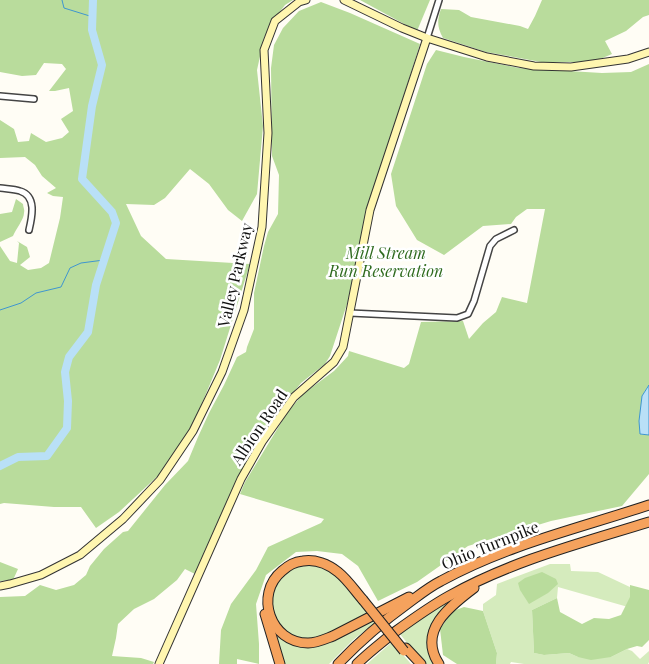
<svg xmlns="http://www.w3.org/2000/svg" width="649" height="664" font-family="'Playfair Display',serif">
<rect width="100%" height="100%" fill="#fffdf5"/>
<g fill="#d5ebbd">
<path d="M311 563 333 571 343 581 368 613 319 640H297L278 626 270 605 274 584 291 567Z"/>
<path d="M550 564H570L571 571 598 572 649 596V613L558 587 557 598 532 610 534 653 544 655 569 653 578 657H611L627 649 632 651 640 659 649 651V662L648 664H524L511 662 510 664H496L497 653 483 611V604L496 595 497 584Z"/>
<path d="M456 597C433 619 419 631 434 664H424L400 634 436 609Z"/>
<path d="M372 618 376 622 353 640 329 664H283L275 639 280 636 317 646 324 644Z"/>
<path d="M392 642 411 664H367Z"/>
</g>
<g fill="#b9dc9c">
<path d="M0 0H293L285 5 270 25 264 38 257 70 263 126 257 194 242 221 228 210 209 184 190 169 165 198 154 205 126 204 141 236 166 259 250 264 220 360 193 425 161 473 119 512 96 528 81 507H54L4 503 0 504V246L10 261 17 263 19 243 17 241 27 247 30 257 20 265 28 270 41 268 49 263 60 218 63 197 53 196 47 193 56 188 42 176 35 165 25 157 0 158V120L14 129 18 142 29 141 31 133 46 142 62 138 69 132 61 119 73 111 69 88 55 91H49L66 69 62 64 44 63 36 75 22 76 0 72Z"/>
<path d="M360 0H430L417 31Z"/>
<path d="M542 0H649V15L643 17 626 31 605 41 612 54 593 62H541L486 52 443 38C437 27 437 20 441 9L459 10 471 17 520 26 528 29 535 16Z"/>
<path d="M321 2 350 13 420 44 369 206 361 237 348 301 330 356 325 364 301 383 280 409 260 439 195 574 185 569 177 580 154 599 134 609 118 624 116 638 112 656 141 658 154 662 153 664H0V597L25 596 40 585 56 590 74 585 86 575 90 566 104 549 123 532 128 531 165 485 188 461 198 437 209 413 224 385 237 357 246 352 247 347 254 329V293L264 246 268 232 278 214 279 175 272 156 271 68 274 45 283 28 299 11Z"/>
<path d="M436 50 464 57 519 68 602 73 631 72 649 64V385L642 396 640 434 649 435V474L622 506 551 521 468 546 417 582 378 601 358 566 342 554 317 551 296 552 266 575 256 604 259 644V664L237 659V664H219L221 630 231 604 256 570 268 547 321 523 324 519 240 494 245 482 287 413 303 394 334 371 348 356 349 351 404 368 409 364 421 322 463 321 469 339 483 323 496 312 502 297 527 303 545 209H527L516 217 511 224 483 226 444 255 417 240 396 206 391 174 427 64Z"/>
<path d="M16 199 23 204C23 207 25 210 24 213 24 219 16 229 13 236L0 242V214L12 212Z"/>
<path d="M0 562 18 569 13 580 0 581Z"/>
<path d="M542 572 556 579 558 584 548 593 529 604 520 590 518 583 525 578Z"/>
<path d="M630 585 649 590V640L642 647 637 646 627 649 611 657 591 660 578 657 569 653 544 655 534 653 532 610 557 598 560 612 582 624 594 618 609 619 621 615 630 597Z"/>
<path d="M464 607 483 611 497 653 496 664H457L443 655 440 629 453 611Z"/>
</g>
<path fill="#b9e0f7" stroke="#3f96cf" d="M649 385V435L640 434 639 421 642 396Z"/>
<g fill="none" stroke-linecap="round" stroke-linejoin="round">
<g stroke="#3f96cf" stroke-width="1">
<path d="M62 0 64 8 93 17"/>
<path d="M0 310 21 303 36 293 61 287 70 268 81 263 104 260"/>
</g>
<path stroke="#b9e0f7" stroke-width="8" d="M0 466 18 457 47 456 67 428 68 401 65 372 69 357 88 332 96 285 116 223 112 212 82 179 92 106 102 65 92 30 93 0"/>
<defs>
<g id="street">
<path d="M427 38 439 0"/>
<path d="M0 96 34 99"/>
<path d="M0 188C7 189 14 189 20 191 37 196 32 217 29 230"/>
<path d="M350 313 457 318 468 314 474 301 490 246 496 239 514 230"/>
</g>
<g id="secondary">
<path d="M344 0 402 28 427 38 487 57 534 66 571 67 628 59 649 52"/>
<path d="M0 586 10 584 41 575 80 555 123 519 160 480 193 431 222 372 244 310 262 227 268 133 264 50 275 21 299 2 306 0"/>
<path d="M159 664 241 479 262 442 294 397 334 362 343 347 370 210 427 38"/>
</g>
<g id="highway">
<path d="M363 600C355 591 348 580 338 572 328 564 315 559 303 561 294 562 289 565 282 571 254 594 270 643 308 643 317 643 325 639 333 636L409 597"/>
<path d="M265 614 280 664"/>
<path d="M406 648 421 664"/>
<path d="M338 664C359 642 382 622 407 604 418 596 429 587 441 581 506 545 580 528 649 505"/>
<path d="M357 664C368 653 380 644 392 634 410 621 429 607 449 596 511 561 581 543 649 522"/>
<path d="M439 664C417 631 450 606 474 588"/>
</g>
</defs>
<use href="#street" stroke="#444" stroke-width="8"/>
<use href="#secondary" stroke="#333" stroke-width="9"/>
<use href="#highway" stroke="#222" stroke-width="11"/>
<use href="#street" stroke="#fff" stroke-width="5"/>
<use href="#secondary" stroke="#fff6b0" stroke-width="7"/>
<use href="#highway" stroke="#f5a25d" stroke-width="9"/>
<defs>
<path id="highway-bridge" d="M363 600 404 651"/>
</defs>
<use href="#highway-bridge" stroke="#222" stroke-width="11" stroke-linecap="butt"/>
<use href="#highway-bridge" stroke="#f5a25d" stroke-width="9"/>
</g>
<g text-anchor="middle" stroke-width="5" stroke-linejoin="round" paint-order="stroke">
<g font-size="16" font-style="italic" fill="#2f6b1f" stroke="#fff">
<text x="386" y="259">Mill Stream<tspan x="386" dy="18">Run Reservation</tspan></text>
</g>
<g font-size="16" fill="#111" stroke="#fff">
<text transform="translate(235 275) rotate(-77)" y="6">Valley Parkway</text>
<text transform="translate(259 427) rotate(-56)" y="6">Albion Road</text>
<text transform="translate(490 545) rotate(-22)" y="6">Ohio Turnpike</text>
</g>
</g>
</svg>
